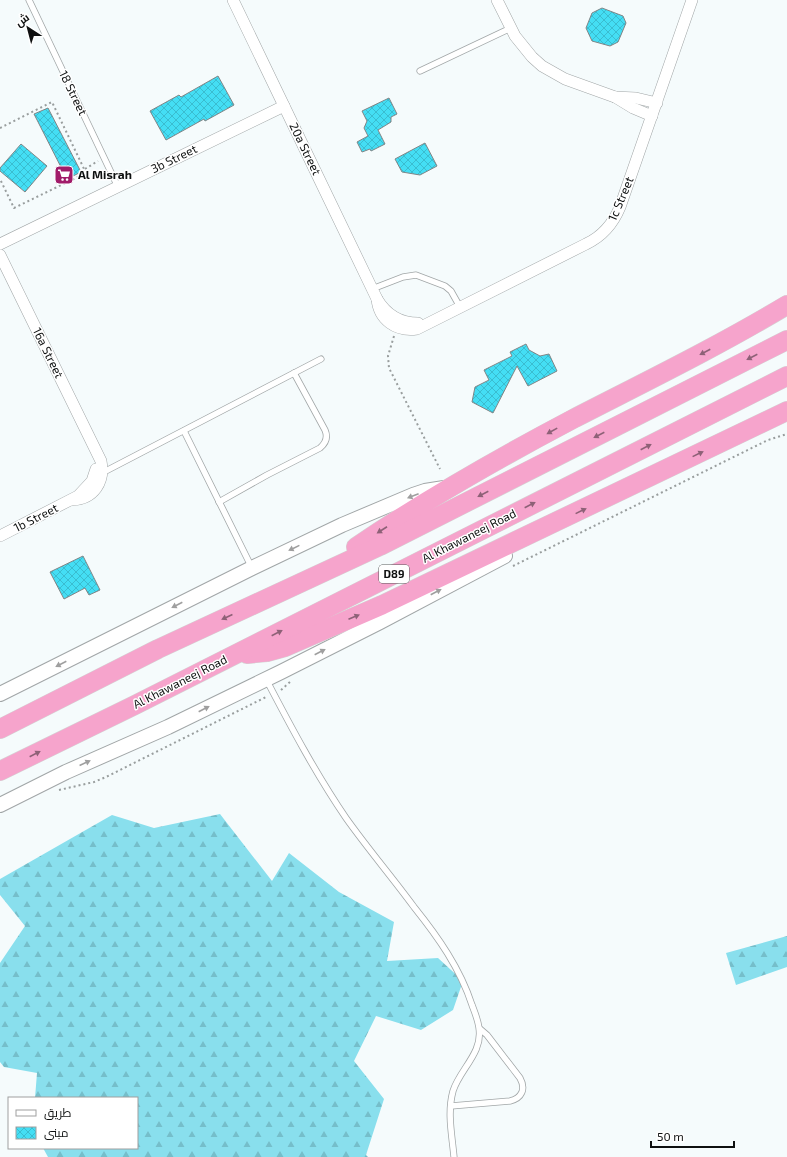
<svg xmlns="http://www.w3.org/2000/svg" width="787" height="1157" font-family="'Exo 2',Cairo,sans-serif">
<defs>
<pattern id="forest-firs" width="22" height="20" patternUnits="userSpaceOnUse"><rect width="22" height="20" fill="#89dfed"/><path d="M5 1l3.5 6h-7zM16 11l3.5 6h-7z" fill="#75beca"/></pattern>
<pattern id="building-cross-hatch" width="8" height="8" patternUnits="userSpaceOnUse"><rect width="8" height="8" fill="#44def4"/><path d="M0 0l8 8M0 8l8-8" fill="none" stroke="#3abdd0"/></pattern>
</defs>
<rect width="100%" height="100%" fill="#f5fbfc"/>
<g fill="url(#forest-firs)">
<path d="M220 814 272 881 289 853 339 892 394 922 387 961 438 958 463 981 453 1010 421 1030 376 1016 354 1061 384 1099 366 1155 368 1157H48L43 1148H137V1098H35L37 1073 4 1067 0 1062V963L25 926 0 895V879L112 815 154 828Z"/>
<path d="M787 936V967L736 985 726 953Z"/>
</g>
<g fill="url(#building-cross-hatch)" stroke="#808586">
<path d="M602 8 623 16 626 23 618 42 610 46 592 41 586 28 592 13Z"/>
<path d="M218 76 234 105 205 121 204 119 166 140 150 111 179 95 181 97Z"/>
<path d="M389 98 397 114 391 117V122L378 130 385 144 371 151 370 149 362 152 357 142 368 136 364 128 367 121 362 111Z"/>
<path d="M48 108 81 172 67 179 34 114Z"/>
<path d="M425 143 437 166 420 175 402 172 395 159Z"/>
<path d="M21 144 47 166 25 192 0 171V168Z"/>
<path d="M526 344 529 350 540 356 549 354 557 371 528 386 517 366 493 413 472 402 475 387 489 380 484 370 512 356 510 352Z"/>
<path d="M83 556 100 590 89 595 85 588 64 599 50 572Z"/>
</g>
<g fill="none" stroke-linecap="round" stroke-linejoin="round">
<defs>
<g id="service">
<path d="M29 0 118 187"/>
<path d="M420 71 511 28"/>
<path d="M372 289 403 277 416 275 445 286 451 291 460 307"/>
<path d="M184 431 252 568"/>
<path d="M102 473 321 359"/>
<path d="M219 502 267 475 320 448C326 443 328 437 325 430L294 373"/>
<path d="M266 679C291 727 316 774 346 818 368 849 392 877 414 907 438 937 460 968 472 1005 475 1013 478 1020 479 1028 483 1053 460 1069 453 1091 447 1113 452 1135 454 1157"/>
<path d="M451 1106 510 1101C522 1098 526 1089 520 1078L487 1035 480 1029"/>
</g>
<g id="minor">
<path d="M233 0 377 299C386 314 400 323 418 323"/>
<path d="M497 0 515 36 532 57 542 66 565 79 615 97 633 108 652 116"/>
<path d="M615 97 636 98 657 103"/>
<path d="M0 244 284 106"/>
<path d="M0 255 101 461C105 482 94 499 72 500"/>
<path d="M377 299C379 320 396 332 417 329L586 244C603 236 613 224 620 207L692 0"/>
<path d="M0 536 78 496 92 481 96 469"/>
</g>
<g id="tertiary">
<path d="M0 694 252 568 342 525 413 495 425 491 444 488"/>
<path d="M0 805 66 772 168 727 281 672 380 622 505 556"/>
</g>
<g id="trunk">
<path d="M356 547C425 500 499 458 573 419 645 382 717 347 787 305"/>
<path d="M247 654 267 652 285 647 382 605 787 411"/>
<path d="M0 729 158 649 380 546 787 340"/>
<path d="M0 771 135 705 787 376"/>
</g>
</defs>
<use href="#service" stroke="#a1a6a7" stroke-width="7"/>
<use href="#minor" stroke="#a1a6a7" stroke-width="12"/>
<use href="#tertiary" stroke="#a1a6a7" stroke-width="16"/>
<use href="#trunk" stroke="#d4d4d4" stroke-width="20"/>
<g stroke="#999e9e" stroke-width="2" stroke-dasharray="2 3" stroke-linecap="butt">
<path d="M0 128 52 102 86 173 14 208 0 179"/>
<path d="M85 169 98 161"/>
<path d="M394 336 388 356 389 368 440 469"/>
<path d="M513 566 768 440 787 434"/>
<path d="M281 690 290 682"/>
<path d="M59 790 94 782 106 777 266 697"/>
</g>
<use href="#service" stroke="#fff" stroke-width="5.5"/>
<use href="#minor" stroke="#fff" stroke-width="11"/>
<use href="#tertiary" stroke="#fff" stroke-width="14"/>
<use href="#trunk" stroke="#f6a4cc" stroke-width="19"/>
</g>
<defs><path id="oneway-solid" d="M-6-.8H1V-3.2L6.5 0L1 3.2V.8H-6Z"/></defs>
<g fill="#8e6177">
<use href="#oneway-solid" transform="translate(705 352) rotate(152)"/>
<use href="#oneway-solid" transform="translate(752 357) rotate(153)"/>
<use href="#oneway-solid" transform="translate(552 431) rotate(151)"/>
<use href="#oneway-solid" transform="translate(599 435) rotate(153)"/>
<use href="#oneway-solid" transform="translate(646 447) rotate(-27)"/>
<use href="#oneway-solid" transform="translate(698 454) rotate(-26)"/>
<use href="#oneway-solid" transform="translate(483 494) rotate(153)"/>
<use href="#oneway-solid" transform="translate(530 505) rotate(-27)"/>
<use href="#oneway-solid" transform="translate(581 511) rotate(-26)"/>
<use href="#oneway-solid" transform="translate(382 530) rotate(147)"/>
<use href="#oneway-solid" transform="translate(227 617) rotate(155)"/>
<use href="#oneway-solid" transform="translate(354 617) rotate(-23)"/>
<use href="#oneway-solid" transform="translate(277 633) rotate(-27)"/>
<use href="#oneway-solid" transform="translate(35 754) rotate(-27)"/>
</g>
<g fill="#9f9f9f">
<use href="#oneway-solid" transform="translate(413 496) rotate(159)"/>
<use href="#oneway-solid" transform="translate(294 548) rotate(154)"/>
<use href="#oneway-solid" transform="translate(436 592) rotate(-28)"/>
<use href="#oneway-solid" transform="translate(177 605) rotate(153)"/>
<use href="#oneway-solid" transform="translate(320 652) rotate(-27)"/>
<use href="#oneway-solid" transform="translate(61 664) rotate(153)"/>
<use href="#oneway-solid" transform="translate(204 709) rotate(-27)"/>
<use href="#oneway-solid" transform="translate(85 763) rotate(-25)"/>
</g>
<defs>
<symbol id="supermarket-square" viewBox="-11 -11 22 22"><rect x="-9" y="-9" width="18" height="18" rx="4" fill="#a11c6a" stroke="#fff"/><path d="M-6-5.5h2.5l.6 2H6L4.5 2H-2.5L-4.4-4H-6ZM-1.5 3.2a1.3 1.3 0 1 0 .1 0ZM3 3.2a1.3 1.3 0 1 0 .1 0Z" fill="#fff"/></symbol>
</defs>
<g fill-rule="evenodd">
<use href="#supermarket-square" x="53" y="164" width="22" height="22"/>
</g>
<g text-anchor="middle" stroke-width="3" stroke-linejoin="round" paint-order="stroke">
<rect fill="#fff" stroke="#565858" stroke-width="1" x="379" y="565" width="30" height="18" rx="3"/>
<g font-size="11" font-weight="bold" fill="#0e1010">
<text x="394" y="578">D89</text>
</g>
<g font-size="12" fill="#0e1010" stroke="#fff">
<text transform="translate(73 93) rotate(64)" y="4">18 Street</text>
<text transform="translate(305 149) rotate(64)" y="4">20a Street</text>
<text transform="translate(174 159) rotate(-26)" y="4">3b Street</text>
<text transform="translate(621 199) rotate(-67)" y="4">1c Street</text>
<text transform="translate(48 353) rotate(64)" y="4">16a Street</text>
<text transform="translate(36 518) rotate(-27)" y="4">1b Street</text>
<text transform="translate(469 536) rotate(-27)" y="4">Al Khawaneej Road</text>
<text transform="translate(180 682) rotate(-27)" y="4">Al Khawaneej Road</text>
</g>
<g font-size="12" font-weight="bold" fill="#0e1010" stroke="#fff" text-anchor="start">
<text x="78" y="179">Al Misrah</text>
</g>
</g>
<rect x="8" y="1097" width="130" height="52" fill="#ffffff" stroke="#9f9f9f"/>
<rect x="16" y="1110" width="20" height="6" fill="#ffffff" stroke="#9f9f9f"/>
<text x="44" y="1117" font-size="12" fill="#0e1010">طريق</text>
<rect x="16" y="1127" width="20" height="12" fill="url(#building-cross-hatch)" stroke="#9f9f9f"/>
<text x="44" y="1137" font-size="12" fill="#0e1010">مبنى</text>
<g transform="translate(28 28) rotate(324)" stroke="#ffffff" stroke-width="3" paint-order="stroke">
<path d="M0-3L7 15L0 10L-7 15Z" fill="#0e1010"/>
<text y="-6" font-size="11" font-weight="bold" text-anchor="middle" fill="#0e1010">ش</text>
</g>
<path d="M651 1141v6h83v-6" fill="none" stroke="#0e1010" stroke-width="2"/>
<text x="657" y="1141" font-size="12" fill="#0e1010" stroke="#ffffff" stroke-width="3" paint-order="stroke">50 m</text>
</svg>
